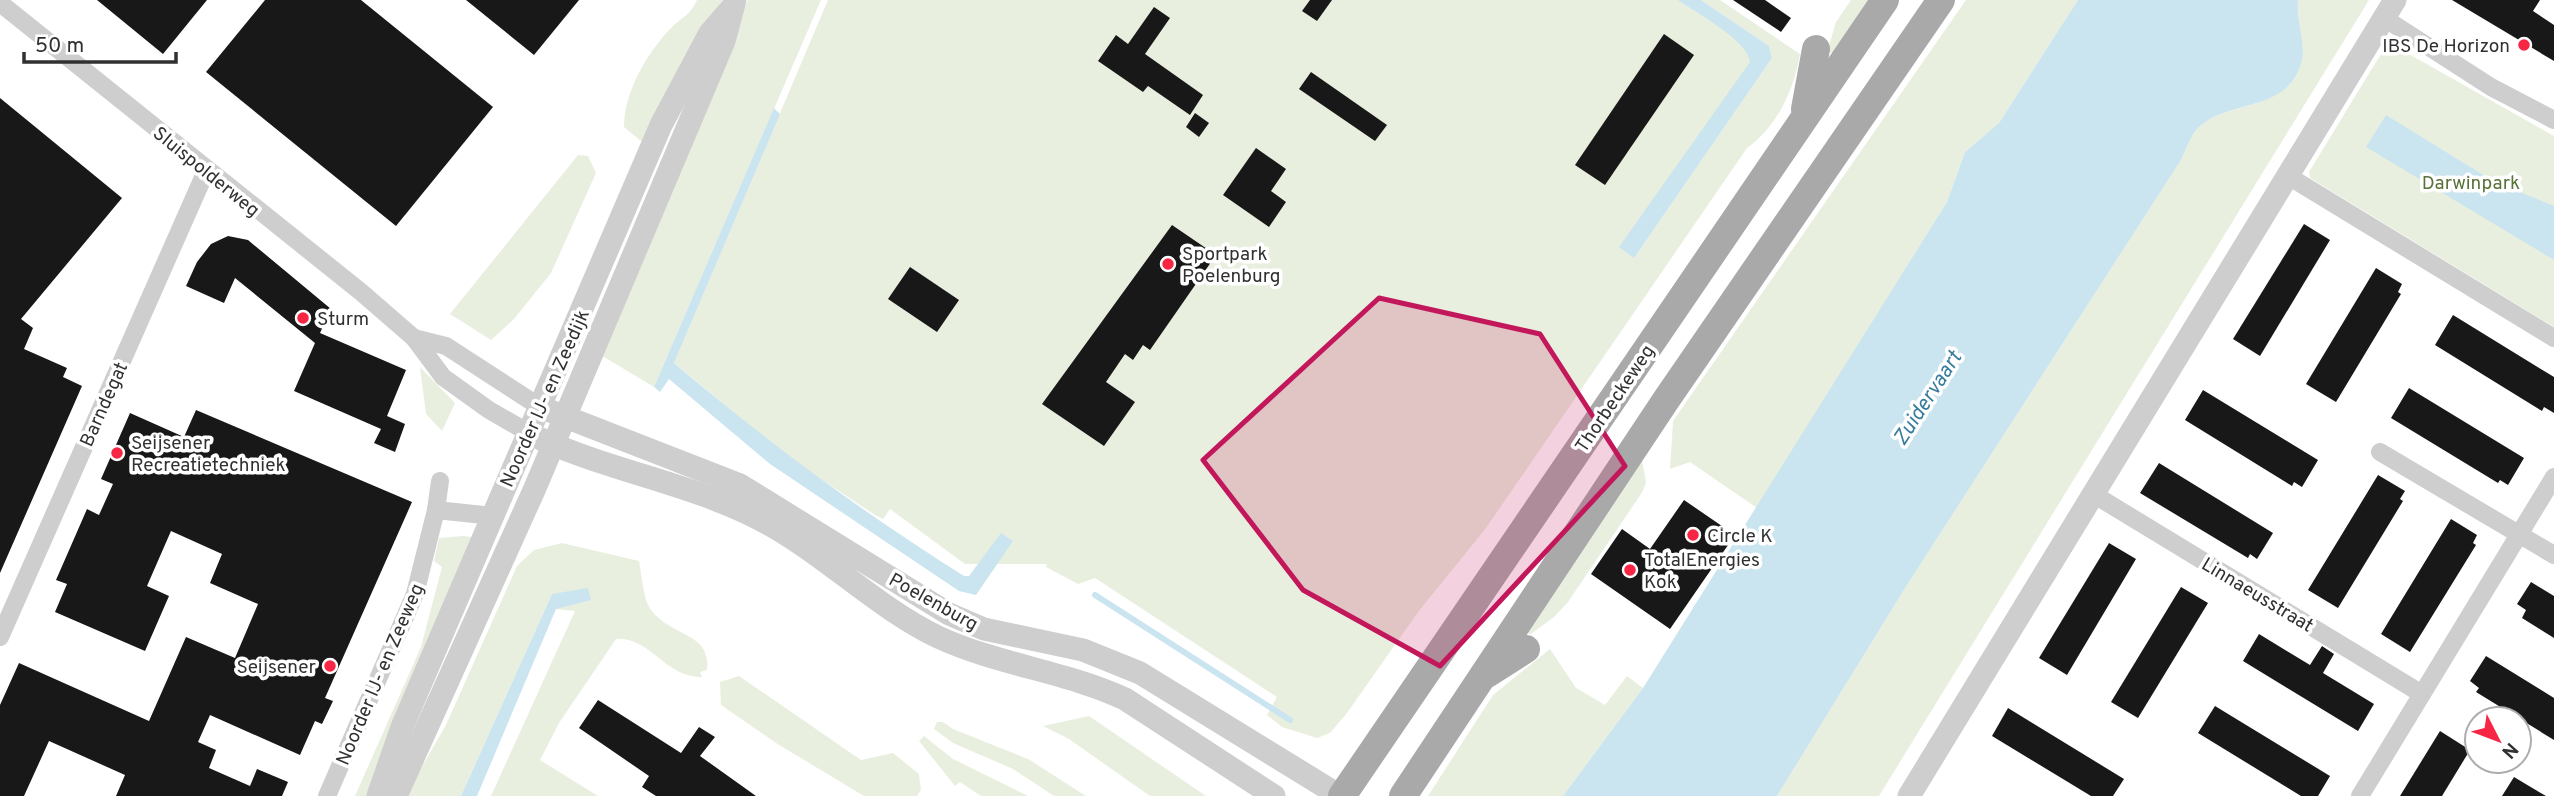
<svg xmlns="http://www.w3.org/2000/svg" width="2554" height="796" font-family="Overpass,sans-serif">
<rect width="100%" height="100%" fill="#fff"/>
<g fill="#e9efdf">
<path d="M697 0H723L647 139 641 141 624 127C624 92 647 53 671 28 683 16 689 17 697 0Z"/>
<path d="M748 0H821L654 387 599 354Z"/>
<path d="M828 0H1689L1762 53 1634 258 1772 58 1769 46 1701 0H1720L1800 54C1794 90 1777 127 1747 148L1486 528 1418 612 1347 713 1330 733 1317 738 1282 727 1267 715 1277 697 1095 578 1078 584 1046 567 1047 564H965L890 509 883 519 875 515 789 458 674 363Z"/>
<path d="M1851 0H1870L1833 53 1827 52 1836 22Z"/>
<path d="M1966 0H2078L1999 123 1965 152 1947 202 1757 508 1690 462 1670 469 1673 421Z"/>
<path d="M2298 0H2369L1879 796H1777L1907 585 2181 160C2186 150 2191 134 2199 127 2226 101 2287 112 2301 64 2307 45 2296 20 2298 0Z"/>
<path d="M2393 45 2554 136V327L2310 178 2309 172 2376 62 2386 47Z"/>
<path d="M578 155 588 156 596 173 551 273 514 319 491 340 450 314Z"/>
<path d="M420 367 455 403 442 431 426 414Z"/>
<path d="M1642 460 1646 482 1643 491 1568 602 1554 617 1531 634 1522 633Z"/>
<path d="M463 536 472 537 372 796H355L421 647 442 567 434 561 439 538Z"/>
<path d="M562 543 639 561C642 576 643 599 651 610 673 638 711 632 707 670L700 672 702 677C667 679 649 636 616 639L559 723 540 760 598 796H491L575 611 556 609 552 594 461 796H405L445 727 517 566 534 550Z"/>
<path d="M1550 649 1576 688 1605 705 1627 676 1643 688 1563 796H1428L1493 695Z"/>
<path d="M739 676 861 760 893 753 919 774 921 790 917 796H864L776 743 721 705 720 682Z"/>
<path d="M1089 716 1206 796H1150L1069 739 1043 726Z"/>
<path d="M937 722H943L953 729 1028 759 1086 796H1054L1013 769 953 743 934 729Z"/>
<path d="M924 736 953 759 1028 796H981L960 782 955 786 919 741Z"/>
</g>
<g fill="#cae4f0">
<path d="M1678 0H1701L1769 46 1772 58 1634 258 1619 247 1750 62C1749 41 1695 12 1678 0Z"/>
<path d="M2078 0H2298C2296 20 2307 45 2301 64 2286 113 2229 99 2199 127 2191 134 2186 150 2181 160L1907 585 1777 796H1563L1643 688 1947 202 1965 152 1999 123Z"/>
<path d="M774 108 780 114 674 363C766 441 862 512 964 576H969L1001 533 1013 541 976 595 959 591 770 464 669 379 660 392 654 387Z"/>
<path d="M2386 115 2493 181 2554 206V260L2366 147Z"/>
<path d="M588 588 591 600 556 609 477 796H461L552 594Z"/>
</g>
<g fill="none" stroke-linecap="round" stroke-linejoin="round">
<path stroke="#cae4f0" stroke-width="6" d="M1095 595 1290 720"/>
</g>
<g fill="#181818">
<path d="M97 0H207L163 54Z"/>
<path d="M265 0H361L493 107 396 226 206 72Z"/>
<path d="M466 0H579L534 55Z"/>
<path d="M1310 0H1332L1317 21 1302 11Z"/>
<path d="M1733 0H1765L1791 18 1781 32Z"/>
<path d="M2452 0H2540L2533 11 2554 25V61Z"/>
<path d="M1154 7 1170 18 1145 54 1203 95 1190 115 1148 86 1143 92 1098 61 1116 35 1128 44Z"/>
<path d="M1664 34 1694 55 1605 185 1575 165Z"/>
<path d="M1311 72 1387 125 1375 141 1299 89Z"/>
<path d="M0 98 122 198 21 319 33 328 24 349 67 368 63 377 82 386 0 573Z"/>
<path d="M1195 113 1209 123 1199 137 1186 127Z"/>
<path d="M1256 148 1286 169 1271 191 1286 202 1269 227 1223 195Z"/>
<path d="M2304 224 2330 240 2260 356 2233 339Z"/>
<path d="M1172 225 1216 255 1150 350 1143 345 1133 360 1125 354 1106 382 1135 402 1104 446 1042 404Z"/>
<path d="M228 236 248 240 331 309 320 333 406 370 387 416 405 424 395 452 374 443 381 429 294 391 315 343 235 278 224 303 186 286 197 262 211 244Z"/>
<path d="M910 267 959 300 937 332 888 299Z"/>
<path d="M2376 268 2402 284 2398 292 2401 294 2336 402 2306 384Z"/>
<path d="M2453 315 2554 377V413L2544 407 2542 411 2435 345Z"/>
<path d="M2409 388 2524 458 2508 485 2500 480 2498 483 2391 418Z"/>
<path d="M2203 390 2318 460 2302 487 2294 482 2292 486 2185 420Z"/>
<path d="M196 410 412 502 325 698 333 701 322 724 315 721 300 755 210 715 198 742 216 750 209 768 250 786 257 769 288 782 282 796H116L125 775 49 741 24 796H0V705L19 663 149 721 186 637 235 658 258 604 210 583 222 554 171 531 147 586 169 596 145 651 55 612 67 584 56 580 87 509 99 515 113 484 101 479 130 413 184 437Z"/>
<path d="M2159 463 2273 533 2257 559 2250 554 2248 558 2140 493Z"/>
<path d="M2378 475 2405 491 2400 499 2403 501 2338 608 2308 590Z"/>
<path d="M1684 500 1735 535 1670 629 1591 574 1622 529 1650 549Z"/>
<path d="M2451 519 2477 535 2473 543 2476 545 2410 652 2381 634Z"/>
<path d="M2109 543 2136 559 2067 675 2039 658Z"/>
<path d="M2531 582 2554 596V638L2522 618 2526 610 2517 604Z"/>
<path d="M2181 587 2208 603 2138 718 2111 702Z"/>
<path d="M2259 634 2310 665 2322 646 2334 654 2323 673 2374 704 2358 731 2243 661Z"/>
<path d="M2486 656 2554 698V740L2476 692 2479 688 2470 681Z"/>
<path d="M598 700 681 753 699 727 715 737 700 756 756 796H656L642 787 649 776 579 728Z"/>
<path d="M2215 706 2330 776 2318 796H2301L2198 733Z"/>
<path d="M2008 708 2124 779 2113 796H2091L1992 736Z"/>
<path d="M2440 731 2470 750 2442 796H2400Z"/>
<path d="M2514 777 2546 796H2502Z"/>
</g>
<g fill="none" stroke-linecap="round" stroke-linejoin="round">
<g stroke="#cecece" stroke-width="18">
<path d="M0 3 361 292 414 338 443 377 489 410 529 433"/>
<path d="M2384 18 2491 87 2554 120"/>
<path d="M2288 176 2554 338"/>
<path d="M414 338 446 346 540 407"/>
<path d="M2380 452 2554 555"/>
<path d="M2093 494 2422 694"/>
<path d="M436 510 493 516"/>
<path d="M0 637 206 171"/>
<path d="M327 796 415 594 436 510 440 481"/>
<path d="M2360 796 2554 477"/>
</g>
<g stroke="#cecece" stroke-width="23">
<path d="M540 407 740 485 949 614 984 629 1083 650 1140 673 1340 796"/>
<path d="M541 439C613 472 694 484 765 522 826 555 876 607 938 637 998 665 1065 671 1125 699L1274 796"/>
<path d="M378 796 402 727 661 125 710 33 730 10"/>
<path d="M396 796 535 488 724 41 735 0"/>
<path d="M1909 796 2395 0"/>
</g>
<g stroke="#a9a9a9" stroke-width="28">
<path d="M1805 109 1816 49"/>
<path d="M1487 674 1526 649"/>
<path d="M1342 796 1885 0"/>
<path d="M1403 796 1666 400 1941 0"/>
</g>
</g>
<path fill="#c2185b" fill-opacity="0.2" stroke="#c2185b" stroke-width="5" stroke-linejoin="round" d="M1379 298 1540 334 1625 466 1440 666 1303 590 1203 460Z"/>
<g fill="#f62644" stroke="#fff" stroke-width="2.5">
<circle cx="2524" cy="45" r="7"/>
<circle cx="1168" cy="264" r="7"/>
<circle cx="303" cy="318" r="7"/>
<circle cx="117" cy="453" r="7"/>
<circle cx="1693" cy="535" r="7"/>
<circle cx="1630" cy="570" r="7"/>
<circle cx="330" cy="666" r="7"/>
</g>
<g text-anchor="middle" stroke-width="7" stroke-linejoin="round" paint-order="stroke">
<g font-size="19" fill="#313131" stroke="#fff" text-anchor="start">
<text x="2510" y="52" text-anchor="end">IBS De Horizon</text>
<text x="1182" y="260">Sportpark<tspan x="1182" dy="22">Poelenburg</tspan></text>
<text x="317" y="325">Sturm</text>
<text x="131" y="449">Seijsener<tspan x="131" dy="22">Recreatietechniek</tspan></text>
<text x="1707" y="542">Circle K</text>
<text x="1644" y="566">TotalEnergies<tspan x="1644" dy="22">Kok</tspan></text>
<text x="316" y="673" text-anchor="end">Seijsener</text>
</g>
<g font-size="19" fill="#313131" stroke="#fff">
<text transform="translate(207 171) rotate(39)" y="7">Sluispolderweg</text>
<text transform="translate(544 398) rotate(-66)" y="7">Noorder IJ- en Zeedijk</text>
<text transform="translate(1614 398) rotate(-56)" y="7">Thorbeckeweg</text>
<text transform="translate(103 404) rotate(-66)" y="7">Barndegat</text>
<text transform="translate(2258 594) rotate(31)" y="7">Linnaeusstraat</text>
<text transform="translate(934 601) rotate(29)" y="7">Poelenburg</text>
<text transform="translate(379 674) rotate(-67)" y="7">Noorder IJ- en Zeeweg</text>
</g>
<g font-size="19" fill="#587239" stroke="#fff">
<text x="2471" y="189">Darwinpark</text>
</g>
<g font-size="21" font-style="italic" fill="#367c9d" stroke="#fff">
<text transform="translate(1927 398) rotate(-57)" y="7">Zuidervaart</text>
</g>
</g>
<g transform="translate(2498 740) rotate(132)"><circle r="33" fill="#ffffff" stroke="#adadad" stroke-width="2"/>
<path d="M0-5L12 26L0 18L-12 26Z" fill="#f62644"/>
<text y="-10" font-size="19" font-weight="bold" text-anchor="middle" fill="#313131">N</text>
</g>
<path d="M24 52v10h152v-10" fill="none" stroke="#313131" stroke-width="3.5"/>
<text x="35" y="52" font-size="21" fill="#313131" stroke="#ffffff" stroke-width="5" paint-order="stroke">50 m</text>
</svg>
